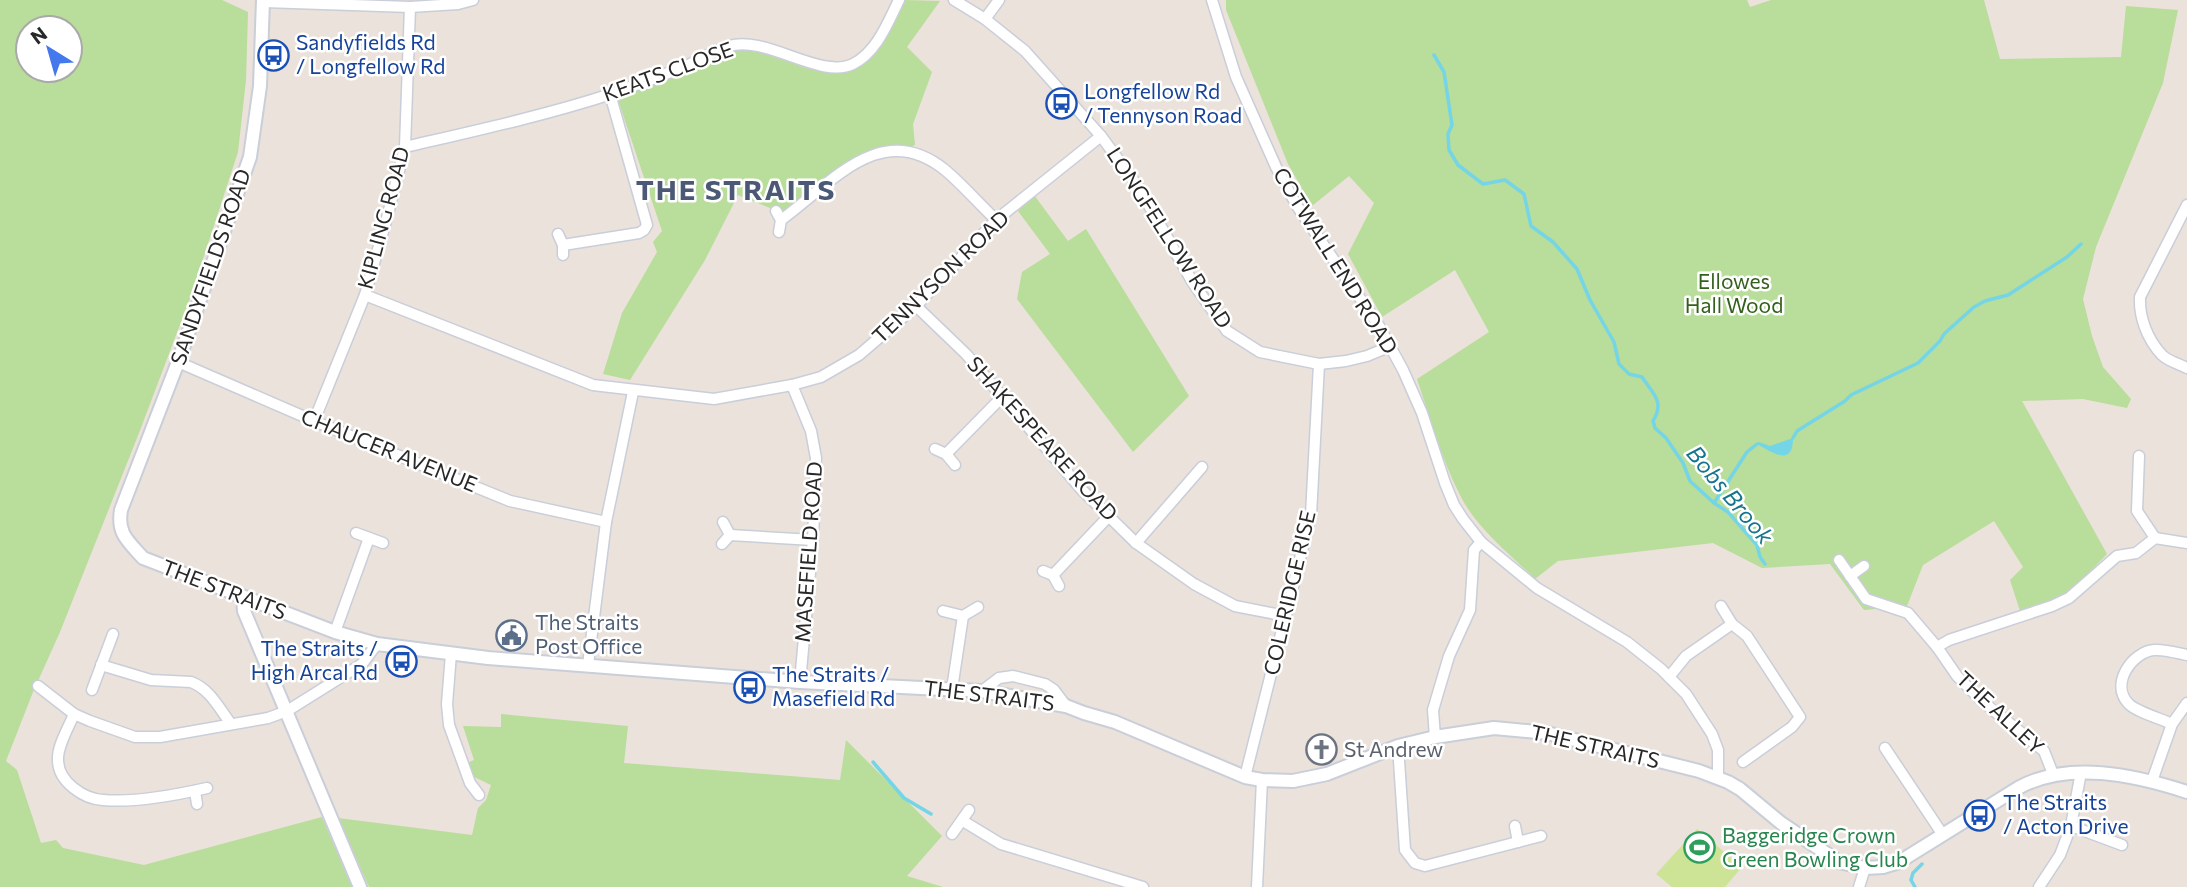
<svg xmlns="http://www.w3.org/2000/svg" width="2187" height="887" font-family="Commissioner,sans-serif">
<rect width="100%" height="100%" fill="#eae2db"/>
<g fill="#b9dd9a" fill-rule="evenodd">
<path d="M0 0H222L248 12 246 80 238 152 192 293 139 433 60 632 33 692 6 761 17 770 41 843 56 840 63 848 144 865 322 817 352 887H0ZM28 28H70V70H28Z"/>
<path d="M904 0 940 1 907 47 932 72 913 124 915 145 910 147 892 145 868 151 827 176 788 210H782L779 207 770 208 738 195 705 260 630 380 603 374 622 313 657 252 653 242 662 231 617 97 731 48 744 47 841 71 877 48Z"/>
<path d="M1226 0H1747L1750 7 1771 0H1984L2000 59 2121 57 2126 6 2178 10 2163 83 2096 247 2083 299 2092 336 2103 367 2131 399 2127 408 2083 399 2022 401 2107 554 2065 597 2021 614 2010 580 2023 567 1994 521 1923 565 1907 606 1864 610 1830 564 1762 568 1713 543 1558 561 1535 579C1509 553 1476 528 1460 495 1441 458 1430 417 1417 379L1489 332 1455 270 1382 317 1348 254 1374 203 1349 176 1312 206 1288 164 1226 10Z"/>
<path d="M1034 195 1068 241 1086 229 1189 396 1133 452 1017 299 1022 272 1050 254 1018 211Z"/>
<path d="M501 714 628 726 624 763 840 780 846 740 942 836 907 876 943 887H369L338 818 472 835 478 808 486 800 491 785 472 776 467 763 474 760 463 726 501 727Z"/>
</g>
<path fill="#cde497" d="M1697 829 1742 867 1725 887H1672L1656 874Z"/>
<path fill="#74d5e6" d="M1793 438C1793 467 1773 453 1757 444L1759 442 1770 446Z"/>
<g fill="none" stroke-linecap="round" stroke-linejoin="round">
<g stroke="#74d5e6" stroke-width="3.5">
<path d="M1434 55 1444 72 1452 125 1448 134 1449 150 1458 165 1483 184 1505 180 1524 194 1531 226 1553 242 1577 269 1590 300 1614 342 1619 364 1629 374 1642 377C1653 394 1665 401 1653 421L1655 428 1666 438 1683 463 1690 481 1714 503 1728 512 1757 545 1760 557 1765 564"/>
<path d="M1793 438 1797 431 1845 401 1851 395 1918 363 1940 341 1944 334 1974 307 1985 301 2008 295 2067 257 2081 244"/>
<path d="M1714 503 1747 452 1757 444"/>
<path d="M873 762 904 798 931 814"/>
<path d="M1915 887 1911 880 1913 873 1922 864"/>
</g>
<defs>
<g id="minor">
<path d="M954 0 985 19 1025 51 1101 136 1139 188 1193 283 1227 331 1260 352 1319 364 1346 361 1367 356 1391 346"/>
<path d="M1212 0 1236 77 1276 167 1297 206 1379 326 1403 370 1422 413 1445 483 1454 505 1463 519 1481 542 1537 588 1627 642 1661 669 1686 694 1712 734 1718 750V778"/>
<path d="M264 2 410 7 458 4 473 0"/>
<path d="M985 19 999 0"/>
<path d="M405 147C474 131 543 116 611 94 636 85 661 76 686 66 700 60 714 50 729 46 767 35 820 80 853 64 877 52 888 22 899 0"/>
<path d="M2187 205 2140 297C2139 317 2147 339 2162 355 2168 361 2179 364 2187 368"/>
<path d="M776 211 781 220 779 232"/>
<path d="M781 220C831 184 881 118 945 170 963 185 979 204 996 220"/>
<path d="M558 234 563 245V255"/>
<path d="M563 245 639 233 644 230 647 225 610 94"/>
<path d="M365 295 593 385 714 399 792 385 821 377 859 355 916 306 996 220 1101 136"/>
<path d="M916 306 966 354 1082 490 1136 543 1194 584 1235 606 1286 616"/>
<path d="M178 362 314 421 510 501 606 522"/>
<path d="M792 385 811 431 816 458 813 540 800 682"/>
<path d="M314 421 365 295 388 214 405 147 410 7"/>
<path d="M935 449 946 454 955 465"/>
<path d="M946 454 1003 396"/>
<path d="M2139 456 2137 511 2155 538"/>
<path d="M356 533 383 543"/>
<path d="M730 535 813 540"/>
<path d="M1136 543 1202 467"/>
<path d="M722 544 730 535 723 522"/>
<path d="M1839 560 1866 599 1908 613 1914 620 1937 647 1957 676 1983 702 2044 751 2053 774"/>
<path d="M1043 571 1053 575 1059 586"/>
<path d="M1053 575 1109 516"/>
<path d="M1850 576 1864 566"/>
<path d="M1721 606 1732 624 1747 636 1800 717 1792 727 1743 762"/>
<path d="M943 611 963 616 978 607"/>
<path d="M335 632 369 538"/>
<path d="M1937 647 1949 640 2052 606 2069 598 2117 556 2136 553 2155 538 2187 543"/>
<path d="M451 654 447 704 449 725 470 783 479 795"/>
<path d="M101 665 151 680 191 682C210 689 219 708 231 724"/>
<path d="M588 665 606 522 633 392"/>
<path d="M1669 677 1686 656 1732 624"/>
<path d="M38 686 74 714 90 721 135 737H160L268 718 287 711 362 664 377 644"/>
<path d="M952 689 963 616"/>
<path d="M92 690 113 634"/>
<path d="M982 691 999 678 1013 676 1045 684 1054 690 1066 706"/>
<path d="M74 714C69 727 57 746 58 760 58 782 84 799 103 800 135 803 176 795 207 788"/>
<path d="M2172 724C2162 719 2134 711 2128 703 2110 684 2132 652 2154 650 2164 649 2177 653 2187 655"/>
<path d="M1435 737 1433 710 1449 656 1470 610 1474 550 1481 542"/>
<path d="M1398 746 1405 850 1415 863 1425 866 1541 836"/>
<path d="M1885 748 1943 835"/>
<path d="M1245 777 1311 515 1319 364"/>
<path d="M2152 781 2172 724 2187 703"/>
<path d="M195 791 197 804"/>
<path d="M963 821 1001 844 1143 887"/>
<path d="M1515 826 1518 842"/>
<path d="M2071 826 2122 845"/>
<path d="M952 834 969 810"/>
<path d="M1257 887 1262 780"/>
<path d="M1859 887 1865 868"/>
<path d="M2039 887 2060 855 2071 826 2081 772"/>
</g>
<g id="tertiary">
<path d="M263 0 260 86 250 157 178 362 121 510C117 534 128 541 143 558L335 632 377 644 488 658 800 682 982 691 1066 706 1084 713 1115 722 1245 777 1262 780 1293 781 1327 774 1398 746 1435 737 1494 728 1547 733 1699 771 1728 782 1740 789 1781 823 1839 862 1865 868 1883 867 1899 862 2018 788C2068 760 2135 775 2187 792"/>
<path d="M243 597 244 611 360 887"/>
</g>
</defs>
<use href="#minor" stroke="#c9ced9" stroke-width="13"/>
<use href="#tertiary" stroke="#c9ced9" stroke-width="16"/>
<use href="#minor" stroke="#fff" stroke-width="10"/>
<use href="#tertiary" stroke="#fff" stroke-width="12"/>
</g>
<defs>
<symbol id="bus-ring" viewBox="-11 -11 22 22"><circle r="9.5" fill="#fff" stroke="#1a4fb4" stroke-width="1.5"/><path d="M-5-6H5V4H4V6H2V4H-2V6H-4V4H-5ZM-3.5-4V0h7V-4ZM-3.5 1.2v1.5H-2V1.2ZM2 1.2v1.5H3.5V1.2Z" fill="#1a4fb4"/></symbol>
<symbol id="civic-ring" viewBox="-11 -11 22 22"><circle r="9.5" fill="#fff" stroke="#5c6f8a" stroke-width="1.5"/><path d="M-.6-6.5H3V-4.5H.6V-3L4-1V1h2V6H-6V1h2V-1L-.6-3ZM-1.2 2.5V6h2.4V2.5Z" fill="#5c6f8a"/></symbol>
<symbol id="church-ring" viewBox="-11 -11 22 22"><circle r="9.5" fill="#fff" stroke="#6b7280" stroke-width="1.5"/><path d="M-1.2-6h2.4v3.5h3.3v2.4h-3.3V6h-2.4V-.1h-3.3v-2.4h3.3Z" fill="#6b7280"/></symbol>
<symbol id="stadium-ring" viewBox="-11 -11 22 22"><circle r="9.5" fill="#fff" stroke="#2e9e5b" stroke-width="1.5"/><path d="M0-5a6.5 5 0 1 0 0 10a6.5 5 0 1 0 0-10ZM-3.5-1.8h7v3.6h-7Z" fill="#2e9e5b"/></symbol>
</defs>
<g fill-rule="evenodd">
<use href="#bus-ring" x="256" y="38" width="35" height="35"/>
<use href="#bus-ring" x="1044" y="86" width="35" height="35"/>
<use href="#civic-ring" x="494" y="618" width="35" height="35"/>
<use href="#bus-ring" x="384" y="644" width="35" height="35"/>
<use href="#bus-ring" x="732" y="670" width="35" height="35"/>
<use href="#church-ring" x="1304" y="732" width="35" height="35"/>
<use href="#bus-ring" x="1962" y="798" width="35" height="35"/>
<use href="#stadium-ring" x="1682" y="830" width="35" height="35"/>
</g>
<g text-anchor="middle" stroke-width="5" stroke-linejoin="round" paint-order="stroke">
<g font-size="21" fill="#164399" stroke="#fff" text-anchor="start">
<text x="296" y="50">Sandyfields Rd<tspan x="296" dy="24">/ Longfellow Rd</tspan></text>
<text x="1084" y="99">Longfellow Rd<tspan x="1084" dy="24">/ Tennyson Road</tspan></text>
<text x="378" y="656" text-anchor="end">The Straits /<tspan x="378" dy="24">High Arcal Rd</tspan></text>
<text x="772" y="682">The Straits /<tspan x="772" dy="24">Masefield Rd</tspan></text>
<text x="2003" y="810">The Straits<tspan x="2003" dy="24">/ Acton Drive</tspan></text>
</g>
<g font-size="21" fill="#282828" stroke="#fff">
<text transform="translate(668 72) rotate(-20)" y="7">KEATS CLOSE</text>
<text transform="translate(384 218) rotate(-75)" y="7">KIPLING ROAD</text>
<text transform="translate(1169 238) rotate(57)" y="7">LONGFELLOW ROAD</text>
<text transform="translate(1335 261) rotate(58)" y="7">COTWALL END ROAD</text>
<text transform="translate(211 267) rotate(-71)" y="7">SANDYFIELDS ROAD</text>
<text transform="translate(941 277) rotate(-44)" y="7">TENNYSON ROAD</text>
<text transform="translate(1042 439) rotate(48)" y="7">SHAKESPEARE ROAD</text>
<text transform="translate(389 451) rotate(22)" y="7">CHAUCER AVENUE</text>
<text transform="translate(809 552) rotate(-86)" y="7">MASEFIELD ROAD</text>
<text transform="translate(224 590) rotate(21)" y="7">THE STRAITS</text>
<text transform="translate(1290 593) rotate(-77)" y="7">COLERIDGE RISE</text>
<text transform="translate(989 696) rotate(7)" y="7">THE STRAITS</text>
<text transform="translate(2000 713) rotate(43)" y="7">THE ALLEY</text>
<text transform="translate(1595 747) rotate(13)" y="7">THE STRAITS</text>
</g>
<g font-size="21" fill="#34601e" stroke="#fff">
<text x="1734" y="289">Ellowes<tspan x="1734" dy="24">Hall Wood</tspan></text>
</g>
<g font-size="21" fill="#4e5e75" stroke="#fff" text-anchor="start">
<text x="535" y="630">The Straits<tspan x="535" dy="24">Post Office</tspan></text>
</g>
<g font-size="21" fill="#5b616d" stroke="#fff" text-anchor="start">
<text x="1344" y="757">St Andrew</text>
</g>
<g font-size="21" fill="#27864d" stroke="#fff" text-anchor="start">
<text x="1722" y="843">Baggeridge Crown<tspan x="1722" dy="24">Green Bowling Club</tspan></text>
</g>
<g font-size="23" font-style="italic" fill="#16748f" stroke="#fff">
<text transform="translate(1730 495) rotate(50)" y="8">Bobs Brook</text>
</g>
<g font-size="28" font-weight="bold" letter-spacing="2" fill="#4c5976" stroke="#fff">
<text x="736" y="200">THE STRAITS</text>
</g>
</g>
<g transform="translate(49 49) rotate(323)"><circle r="33" fill="#ffffff" stroke="#a9a9a9" stroke-width="2"/>
<path d="M0-5L12 26L0 18L-12 26Z" fill="#4478ed"/>
<text y="-10" font-size="19" font-weight="bold" text-anchor="middle" fill="#282828">N</text>
</g>
</svg>
